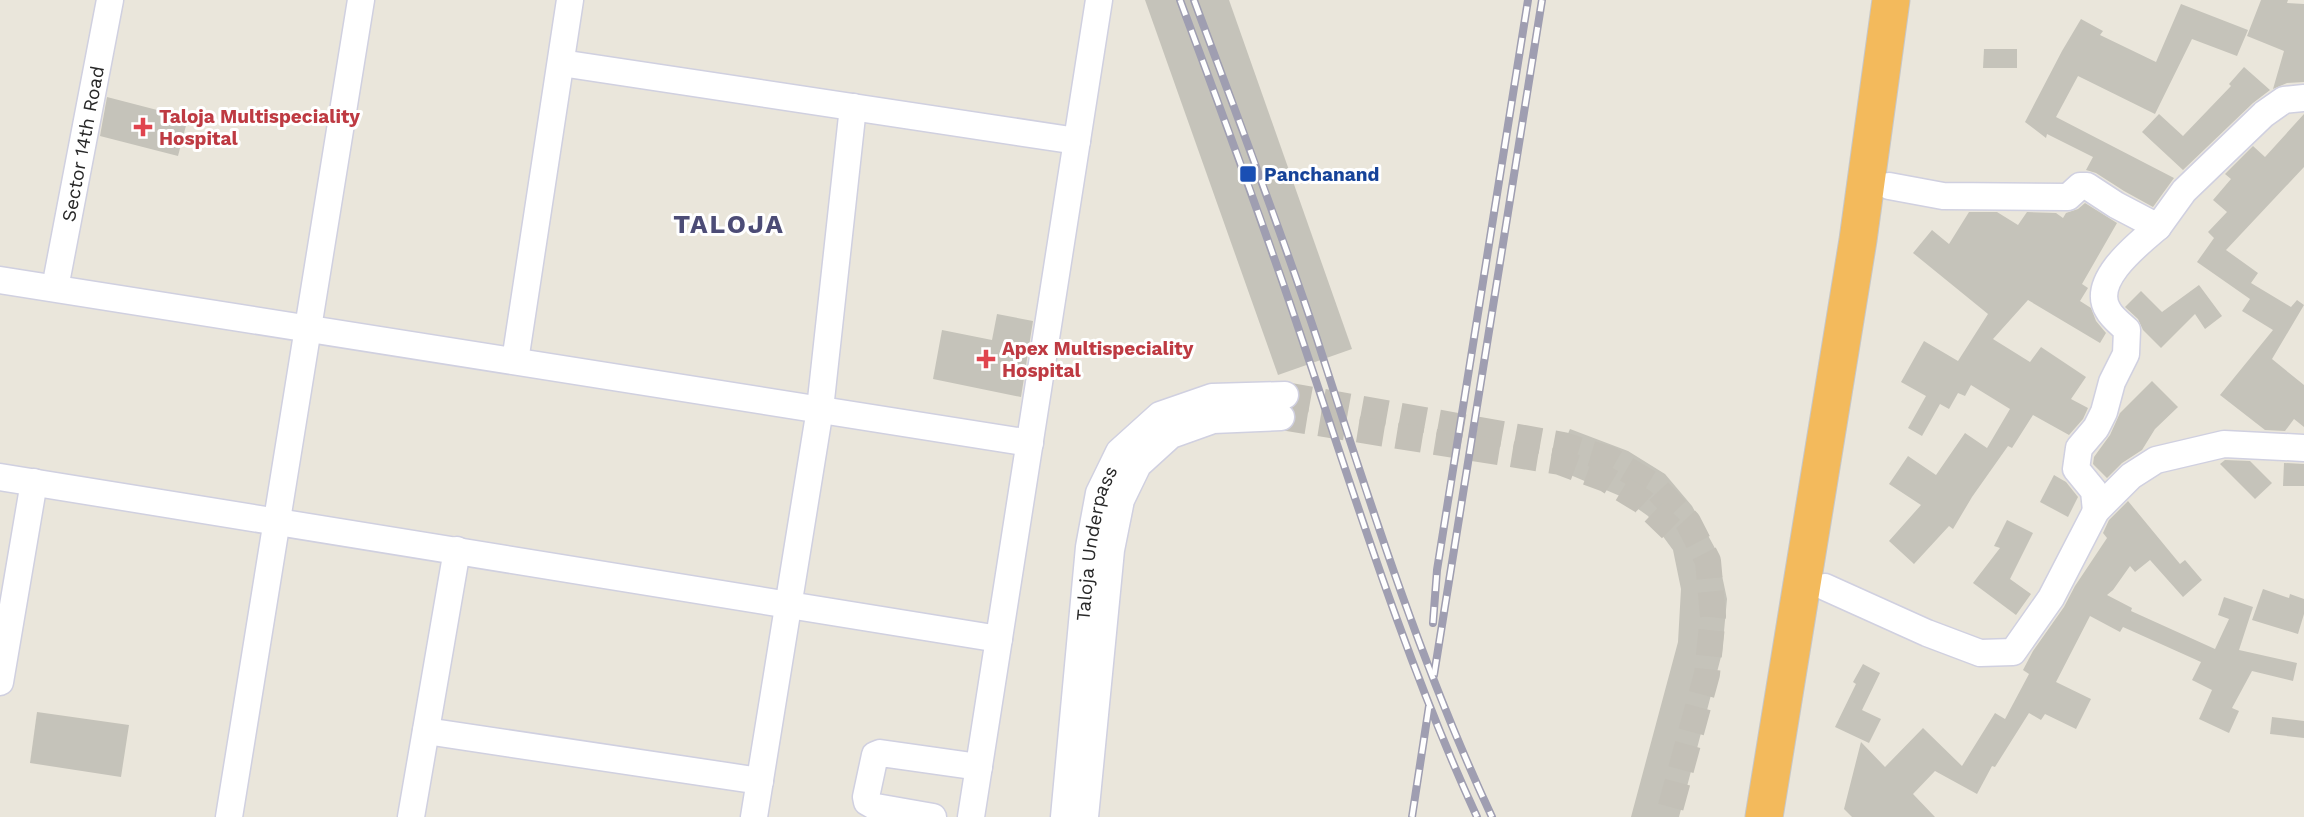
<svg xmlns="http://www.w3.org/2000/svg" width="2304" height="817" font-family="'Work Sans',sans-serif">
<rect width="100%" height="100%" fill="#eae6db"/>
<g fill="#c5c3ba">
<path d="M1145 0H1229L1352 349 1278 375Z"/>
<path d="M2261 0H2288L2287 3 2304 4V82L2287 83 2273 89 2284 51 2247 36Z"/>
<path d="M2181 4 2248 30 2237 56 2192 39 2155 114 2078 76 2056 117 2174 178 2153 207 2124 191 2096 173 2086 170 2093 157 2047 134 2046 138 2025 122 2062 51 2081 19 2103 31 2100 35 2156 62Z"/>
<path d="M1984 49H2017V68H1983Z"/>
<path d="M2244 67 2270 90 2253 103 2183 170 2142 132 2159 114 2183 136 2231 86 2229 84Z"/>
<path d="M107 97 188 118 178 156 100 136Z"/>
<path d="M2304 114V167L2226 250 2258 273 2251 283 2291 307 2297 300 2304 305 2272 359 2304 385V427L2294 419 2285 431 2265 430 2220 395 2273 330 2242 311 2250 299 2197 262 2214 238 2208 232 2227 212 2213 200 2231 179 2225 174 2253 146 2265 157Z"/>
<path d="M2085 203 2117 223 2082 284 2088 288 2080 301 2091 308 2096 321 2106 333 2100 343 2028 300 1993 339 2030 362 2041 347 2086 377 2071 399 2088 408 2083 419 2069 435 2033 415 2012 448 2008 446 1972 497 1953 529 1949 526 1914 564 1889 541 1921 505 1889 484 1908 456 1936 475 1965 433 1987 448 2010 409 1971 385 1965 396 1958 393 1949 409 1940 404 1922 436 1908 428 1926 396 1901 382 1924 341 1958 361 1988 314 1913 253 1932 230 1949 244 1969 212H1997L2018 225 2027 212 2056 213 2063 218 2066 213 2078 209Z"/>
<path d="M2199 285 2222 316 2205 329 2195 314 2161 348 2143 330 2138 319 2125 307 2141 291 2162 312Z"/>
<path d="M997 314 1033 321 1021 397 933 379 942 330 992 340Z"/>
<path d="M2152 381 2178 407 2155 429 2142 450 2122 463 2107 478 2093 464 2094 457 2110 435 2120 413Z"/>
<path d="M1570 429 1628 451 1665 474 1692 506 1717 552 1727 599 1722 653 1679 817H1631L1678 642 1681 589 1673 550 1648 516 1620 496 1561 471 1563 445Z"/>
<path d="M2225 460 2250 461 2272 483 2255 499 2220 464Z"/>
<path d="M2284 463 2304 464V486H2283Z"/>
<path d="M2054 475 2066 482 2078 497 2068 517 2040 502Z"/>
<path d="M2128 501 2180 564 2185 560 2202 580 2183 597 2150 560 2135 572 2130 566 2113 590 2107 595 2132 608 2131 611 2215 649 2229 619 2218 615 2224 597 2253 607 2239 650 2297 663 2293 681 2252 671 2232 708 2239 711 2229 733 2199 719 2212 690 2192 680 2201 662 2123 627 2120 632 2090 616 2056 682 2091 699 2076 729 2045 714 2041 720 2029 713 1995 767 1992 766 1977 794 1935 771 1913 794 1935 817H1852L1844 809 1861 742 1885 767 1923 728 1962 766 1995 713 2005 719 2029 674 2023 670 2033 651 2064 607 2075 586 2107 538 2103 533 2109 520Z"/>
<path d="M2007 520 2033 533 2010 579 2031 594 2016 615 1973 583 2000 548 1994 546Z"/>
<path d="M2263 589 2289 598 2290 594 2304 599V614L2298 634 2252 620Z"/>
<path d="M1863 664 1880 673 1862 710 1881 719 1869 743 1835 727 1856 684 1853 682Z"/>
<path d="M37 712 129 725 121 777 30 763Z"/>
<path d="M2272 717 2304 721V738L2270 734Z"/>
</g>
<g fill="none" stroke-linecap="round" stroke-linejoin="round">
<g stroke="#c3c0b7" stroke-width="26" stroke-dasharray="26 13" stroke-linecap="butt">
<path d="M1285 395 1563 445 1609 459 1653 485 1688 522 1708 561 1713 616 1707 674 1668 817"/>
<path d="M1281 417 1560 462 1606 479 1642 501 1671 529"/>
</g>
<defs>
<g id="minor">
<path d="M561 63 1077 141"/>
<path d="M1889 186 1943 196 2068 197 2080 186H2087L2116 205 2158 227 2184 191 2264 114 2284 100 2304 98"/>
<path d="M0 280 1030 443"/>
<path id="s1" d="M55 288 110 0"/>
<path d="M515 361 570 0"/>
<path d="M0 477 999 639"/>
<path d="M2096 511 2094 491 2076 469 2079 448 2096 428 2104 412 2112 382 2126 354 2127 330C2121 324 2112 318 2108 310 2090 281 2138 244 2158 227"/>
<path d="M1825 587 1927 633 1980 653 2013 652 2051 598 2096 511 2131 476 2156 460 2224 444 2304 448"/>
<path d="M0 682 34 482"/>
<path d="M426 731 760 781"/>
<path d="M229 817 361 0"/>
<path d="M411 817 457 550"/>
<path d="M754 817 820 409 853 107"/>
<path d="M933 817 876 807 867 802 866 797 875 755 880 753 979 767"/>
<path d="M971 817 1099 0"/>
<path id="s2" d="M1064 817 1089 547 1099 493 1119 452 1160 415 1212 397 1285 395"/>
<path d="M1085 817 1111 550 1121 500 1138 465 1171 435 1213 420 1281 417"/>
</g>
<path id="highway" d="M1764 817 1858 240 1891 0"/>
</defs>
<use href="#minor" stroke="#d0d0e0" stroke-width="29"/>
<use href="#highway" stroke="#c7c7c7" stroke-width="39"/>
<use href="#minor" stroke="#fff" stroke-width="26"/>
<use href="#highway" stroke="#f3ba5c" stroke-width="37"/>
<defs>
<g id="rail">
<path d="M1180 0C1222 113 1264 225 1302 339 1356 500 1406 663 1477 817"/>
<path d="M1194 0C1236 113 1279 225 1317 339 1369 500 1420 663 1492 817"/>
<path d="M1433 623 1437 570 1528 0"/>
<path d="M1434 675 1542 0"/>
<path d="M1412 817 1429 706"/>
</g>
</defs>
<use href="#rail" stroke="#9f9eb1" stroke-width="8"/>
<use href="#rail" stroke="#fff" stroke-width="5" stroke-dasharray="16" stroke-linecap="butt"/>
</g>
<g fill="#e0444e" stroke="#fff" stroke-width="2.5">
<path d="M139.5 116.5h7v7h7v7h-7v7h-7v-7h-7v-7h7z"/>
<path d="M982.5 348.5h7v7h7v7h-7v7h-7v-7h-7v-7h7z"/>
</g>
<rect fill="#1a4fb4" stroke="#fff" stroke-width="2.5" x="1239" y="165" width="18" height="18" rx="3.5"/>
<g text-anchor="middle" stroke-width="6" stroke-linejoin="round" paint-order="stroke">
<g font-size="19" font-weight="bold" fill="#be3a42" stroke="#fff" text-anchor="start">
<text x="159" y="123">Taloja Multispeciality<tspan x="159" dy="22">Hospital</tspan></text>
<text x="1002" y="355">Apex Multispeciality<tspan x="1002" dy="22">Hospital</tspan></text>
</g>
<g font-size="19" fill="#282828" stroke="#fff">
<text dy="7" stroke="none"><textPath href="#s1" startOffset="147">Sector 14th Road</textPath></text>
<text dy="7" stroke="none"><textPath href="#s2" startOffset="276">Taloja Underpass</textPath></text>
</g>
<g font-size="19" font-weight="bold" fill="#164399" stroke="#fff" text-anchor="start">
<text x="1264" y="181">Panchanand</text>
</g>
<g font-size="26" font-weight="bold" letter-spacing="2" fill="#4c4c76" stroke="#fff">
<text x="729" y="233">TALOJA</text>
</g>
</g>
</svg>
